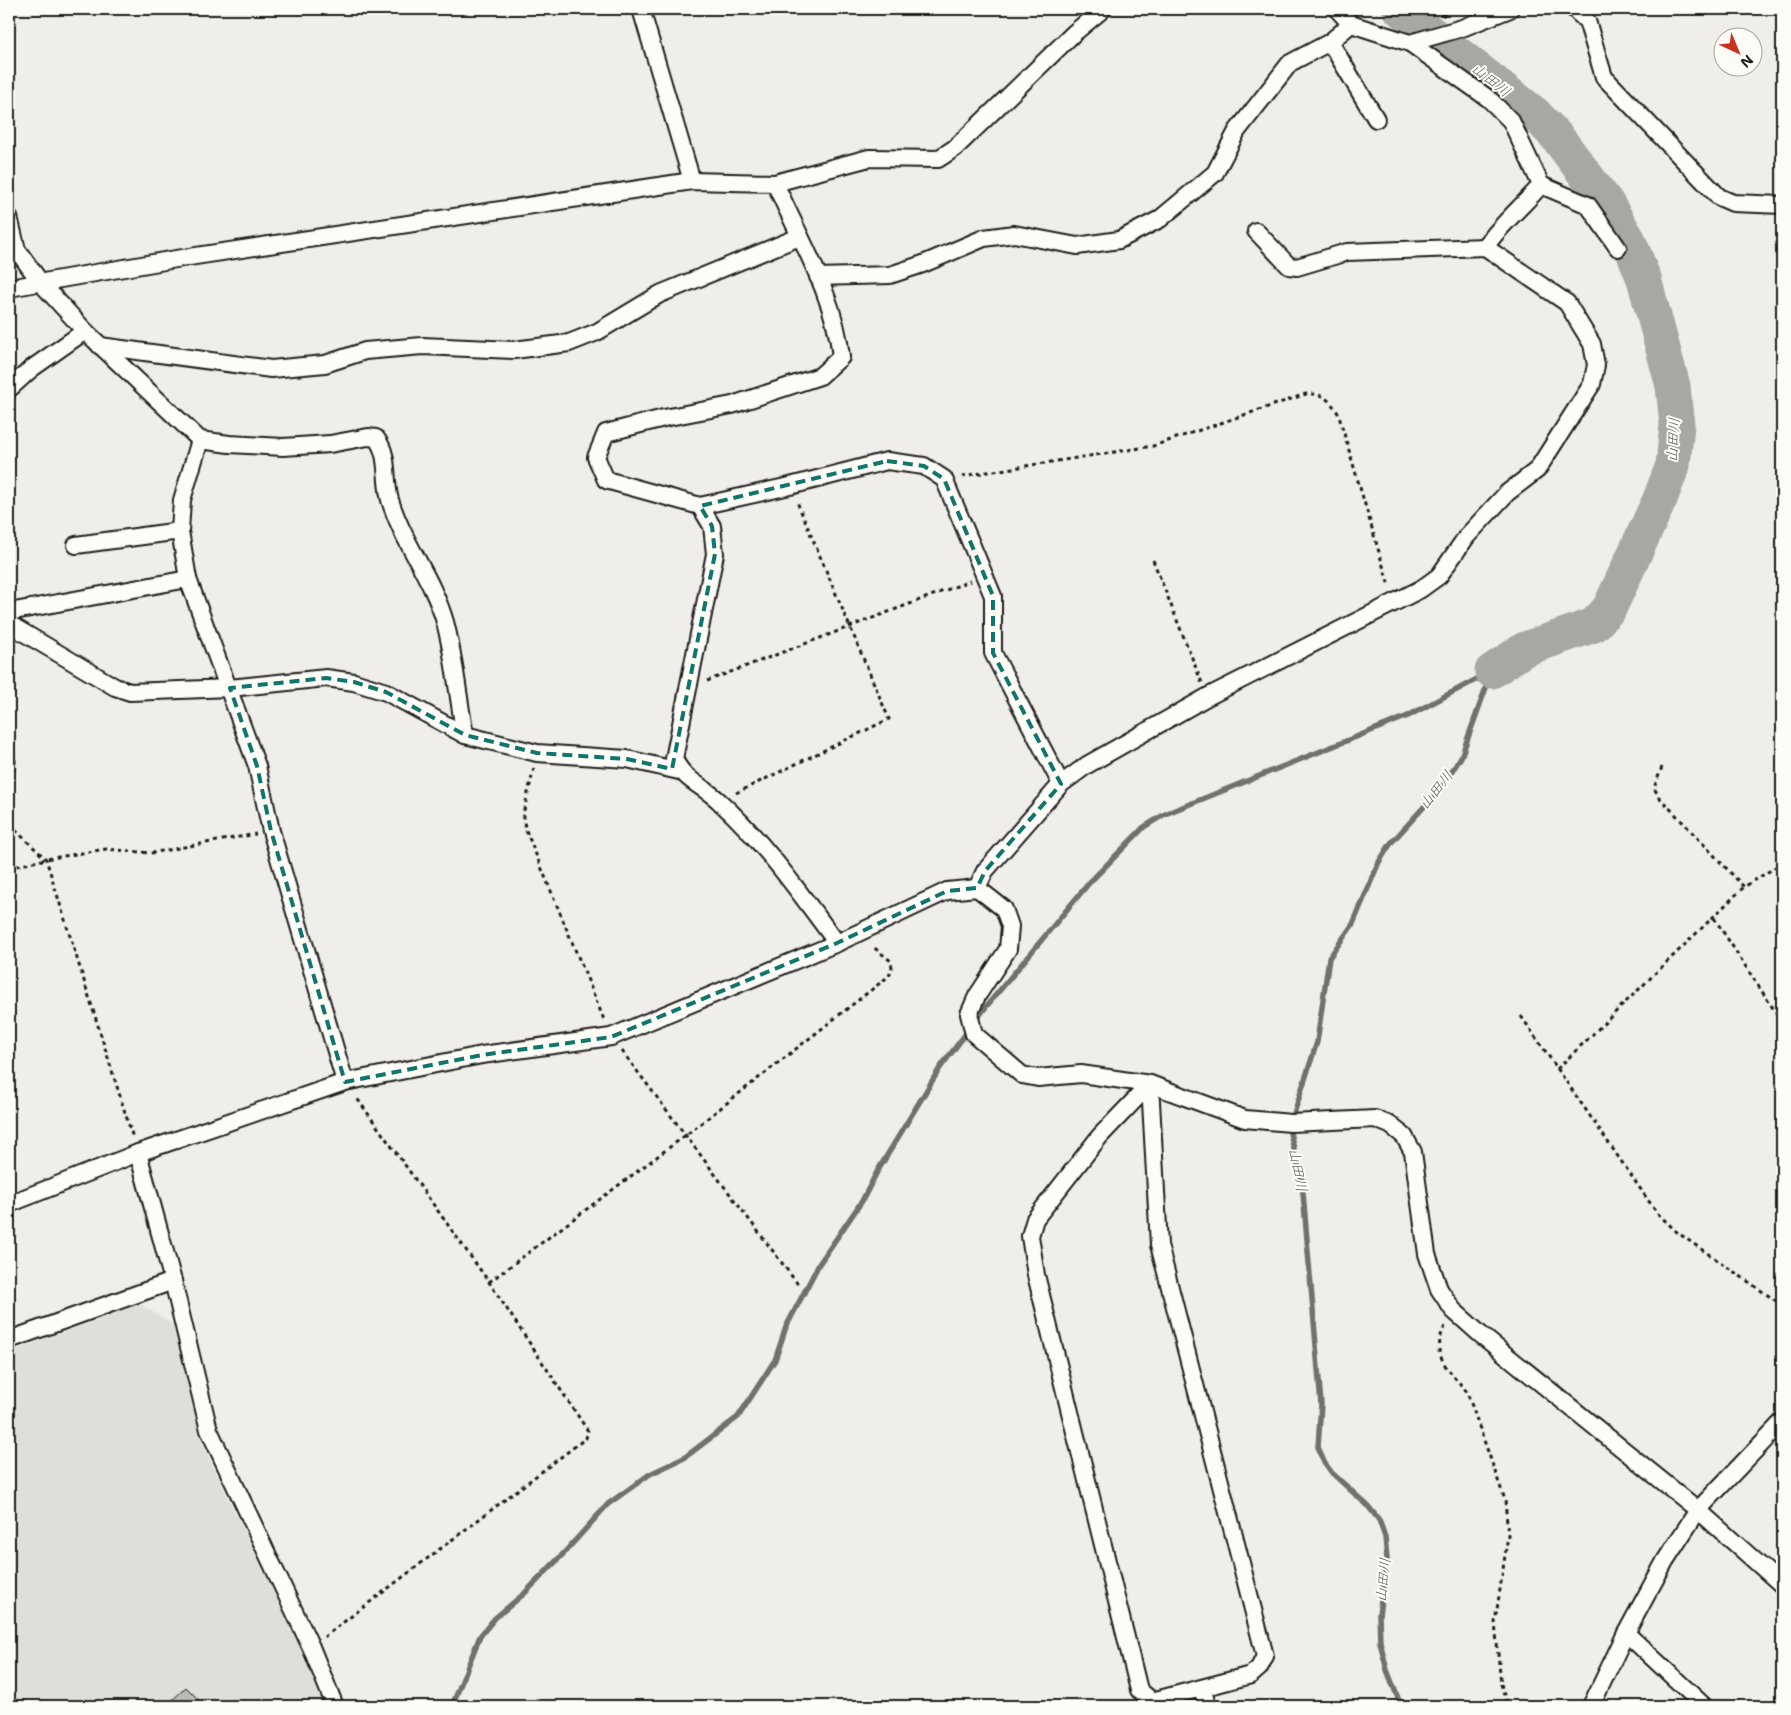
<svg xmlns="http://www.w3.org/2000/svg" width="1791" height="1715" font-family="'Shantell Sans','Klee One',sans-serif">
<rect width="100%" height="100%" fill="#f0eeea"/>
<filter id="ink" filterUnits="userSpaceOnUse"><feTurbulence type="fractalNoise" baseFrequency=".02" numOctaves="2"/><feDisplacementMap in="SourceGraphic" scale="10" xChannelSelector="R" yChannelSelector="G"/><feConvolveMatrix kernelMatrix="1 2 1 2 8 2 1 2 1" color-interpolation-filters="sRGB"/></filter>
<g filter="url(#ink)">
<path fill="#e0deda" d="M140 1304 175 1326 202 1443 301 1649 325 1706H9V1352Z"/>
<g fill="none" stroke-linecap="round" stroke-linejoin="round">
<g stroke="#706f6d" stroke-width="5.5">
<path d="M452 1706 480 1636 495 1618 525 1593 563 1554 608 1504 650 1474 684 1458 738 1417 775 1360 786 1327 819 1264 862 1201 877 1172 940 1068 985 1008 1089 883 1144 827 1165 814 1408 716 1492 671"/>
<path d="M1401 1706 1387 1670 1380 1642 1379 1614 1387 1559 1385 1537 1379 1520 1368 1506 1332 1473 1324 1462 1318 1447 1321 1404 1302 1181 1289 1129 1317 1042 1329 958 1353 924 1379 862 1391 843 1442 787 1461 757 1492 671"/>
</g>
<path stroke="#a8a7a3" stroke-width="35" d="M1400 9 1535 114 1557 137 1606 202 1629 241 1644 279 1673 386 1677 425 1673 465 1660 499 1609 609 1594 625 1525 649 1492 671"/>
</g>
<path fill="#bbbab6" stroke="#1c1c1c" d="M186 1687 205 1706H166Z"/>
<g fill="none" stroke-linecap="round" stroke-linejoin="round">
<defs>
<g id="street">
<path d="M641 9 692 181"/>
<path d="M1337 9 1351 24 1410 43 1462 28 1510 9"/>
<path d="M1574 9 1587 21 1604 77 1719 197 1733 203 1782 205"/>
<path d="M1330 42 1376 119"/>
<path d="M1410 43 1489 99 1511 121 1541 185 1588 205 1618 248"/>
<path d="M775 183C799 238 835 296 841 357L820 376 732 405 664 418 606 433 596 457 606 480 700 506 712 526 715 554 674 759C684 781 704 786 720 802 765 843 801 895 837 943"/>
<path d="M9 217 17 250 41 283 85 331 31 369 9 389"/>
<path d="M1485 247C1501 224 1523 206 1541 185"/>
<path d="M818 277 890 275 923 264 984 238 1014 234 1077 246 1119 240 1160 219 1215 173 1237 131 1290 63 1330 42 1351 24"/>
<path d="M9 288 176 259 692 181 775 183 869 158 938 159 955 148 1074 33 1103 9"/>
<path d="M85 331 200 440 229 444 283 447 330 444 368 437 376 438C390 455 384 480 390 500 403 543 433 579 445 622 455 659 458 698 465 735"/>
<path d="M100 346 271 369 325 364 365 351 422 346 514 350 569 343 597 332 660 294 799 237"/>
<path d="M200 440 182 500 180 531 188 579 257 766 271 831 345 1082"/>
<path d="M700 506 790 486 887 461 924 466 944 479 993 596V653L1061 784"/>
<path d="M76 545 180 531"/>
<path d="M9 612 188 579"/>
<path d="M9 624 115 687 130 692 230 688 326 678 354 682 386 692 465 735 537 753 627 759 679 771"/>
<path d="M977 888 985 871 1061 784 1087 765 1207 697 1421 589 1439 576 1467 536 1507 493 1537 470 1592 384 1596 365 1592 344 1567 303 1485 247 1347 252 1297 267 1289 266 1256 231"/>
<path d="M1150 1084 1159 1245 1265 1656 1259 1668 1251 1675 1152 1701 1139 1690 1036 1275 1030 1236 1035 1219 1100 1136Z"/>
<path d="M138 1153 173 1281 209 1430 311 1647 335 1706"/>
<path d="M9 1204 138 1153 345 1082 482 1055 611 1037 837 943 947 891 977 888 1004 909 1010 926 1008 949 977 996 969 1014 974 1034 1022 1075 1038 1078 1081 1074 1150 1084 1245 1119 1291 1123 1375 1119 1390 1125 1404 1136 1413 1152 1427 1254 1439 1289 1453 1310 1480 1334 1698 1510 1782 1585"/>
<path d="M9 1340 173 1281"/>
<path d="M1626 1633 1704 1706"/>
<path d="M1203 1689 1207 1706"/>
<path d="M1591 1706 1626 1633 1665 1561 1698 1510 1782 1422"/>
</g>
</defs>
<use href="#street" stroke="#1c1c1c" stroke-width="20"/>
<g stroke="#1c1c1c" stroke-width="3" stroke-dasharray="4 4" stroke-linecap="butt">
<path d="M1435 9 1445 16"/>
<path d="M962 476 1153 446 1306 394C1323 393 1329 399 1338 413L1389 586"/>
<path d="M1153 560 1202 683"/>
<path d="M707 681 970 581"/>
<path d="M9 728 15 761 10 805 13 828 46 859 133 1138"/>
<path d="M1662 767 1654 788 1659 797 1744 887"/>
<path d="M534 768 523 814 525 828 605 1022"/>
<path d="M736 793 889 719 797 502"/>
<path d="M9 868 46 859 106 849 151 853 256 834"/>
<path d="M1714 918 1782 1022"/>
<path d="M1521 1016 1657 1213 1678 1233 1782 1305"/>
<path d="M622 1051 800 1287"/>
<path d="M1557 1069 1744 887 1782 863"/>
<path d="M489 1282 686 1135 889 976 892 968 891 961 872 946"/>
<path d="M1445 1326 1440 1338 1439 1353 1446 1367 1467 1392 1505 1500 1508 1535 1495 1623 1501 1684 1507 1706"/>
<path d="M324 1637 586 1438 588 1431 489 1282 356 1097"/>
</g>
<use href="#street" stroke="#fdfcf7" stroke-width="16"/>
</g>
</g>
<path fill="none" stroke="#0f766e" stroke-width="4" stroke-dasharray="10 6" stroke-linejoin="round" d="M887 461 924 466 944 479 993 596V653L1061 784 985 871 977 888 947 891 837 943 611 1037 482 1055 345 1082 271 831 257 766 230 688 326 678 354 682 386 692 465 735 537 753 627 759 672 769 715 554 712 526 700 506Z"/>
<g text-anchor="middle" stroke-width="4" stroke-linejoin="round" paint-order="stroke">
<g font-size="15" font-style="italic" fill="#5b5b59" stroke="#fdfcf7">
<text transform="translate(1491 80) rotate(38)" y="5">山田川</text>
<text transform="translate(1673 440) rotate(-86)" y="5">山田川</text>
<text transform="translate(1436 790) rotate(-51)" y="5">山田川</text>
<text transform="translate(1298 1170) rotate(79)" y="5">山田川</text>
<text transform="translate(1383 1580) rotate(-84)" y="5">山田川</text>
</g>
</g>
<rect width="1791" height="1715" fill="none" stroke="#fdfcf7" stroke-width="30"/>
<rect x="15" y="15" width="1761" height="1685" fill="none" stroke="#1c1c1c" stroke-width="2" filter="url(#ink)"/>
<g transform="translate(1738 52) rotate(136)"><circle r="24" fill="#fdfcf7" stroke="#a3a29f"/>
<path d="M0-4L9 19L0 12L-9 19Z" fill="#c8321e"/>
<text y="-8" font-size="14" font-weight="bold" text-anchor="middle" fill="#1c1c1c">N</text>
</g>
</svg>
